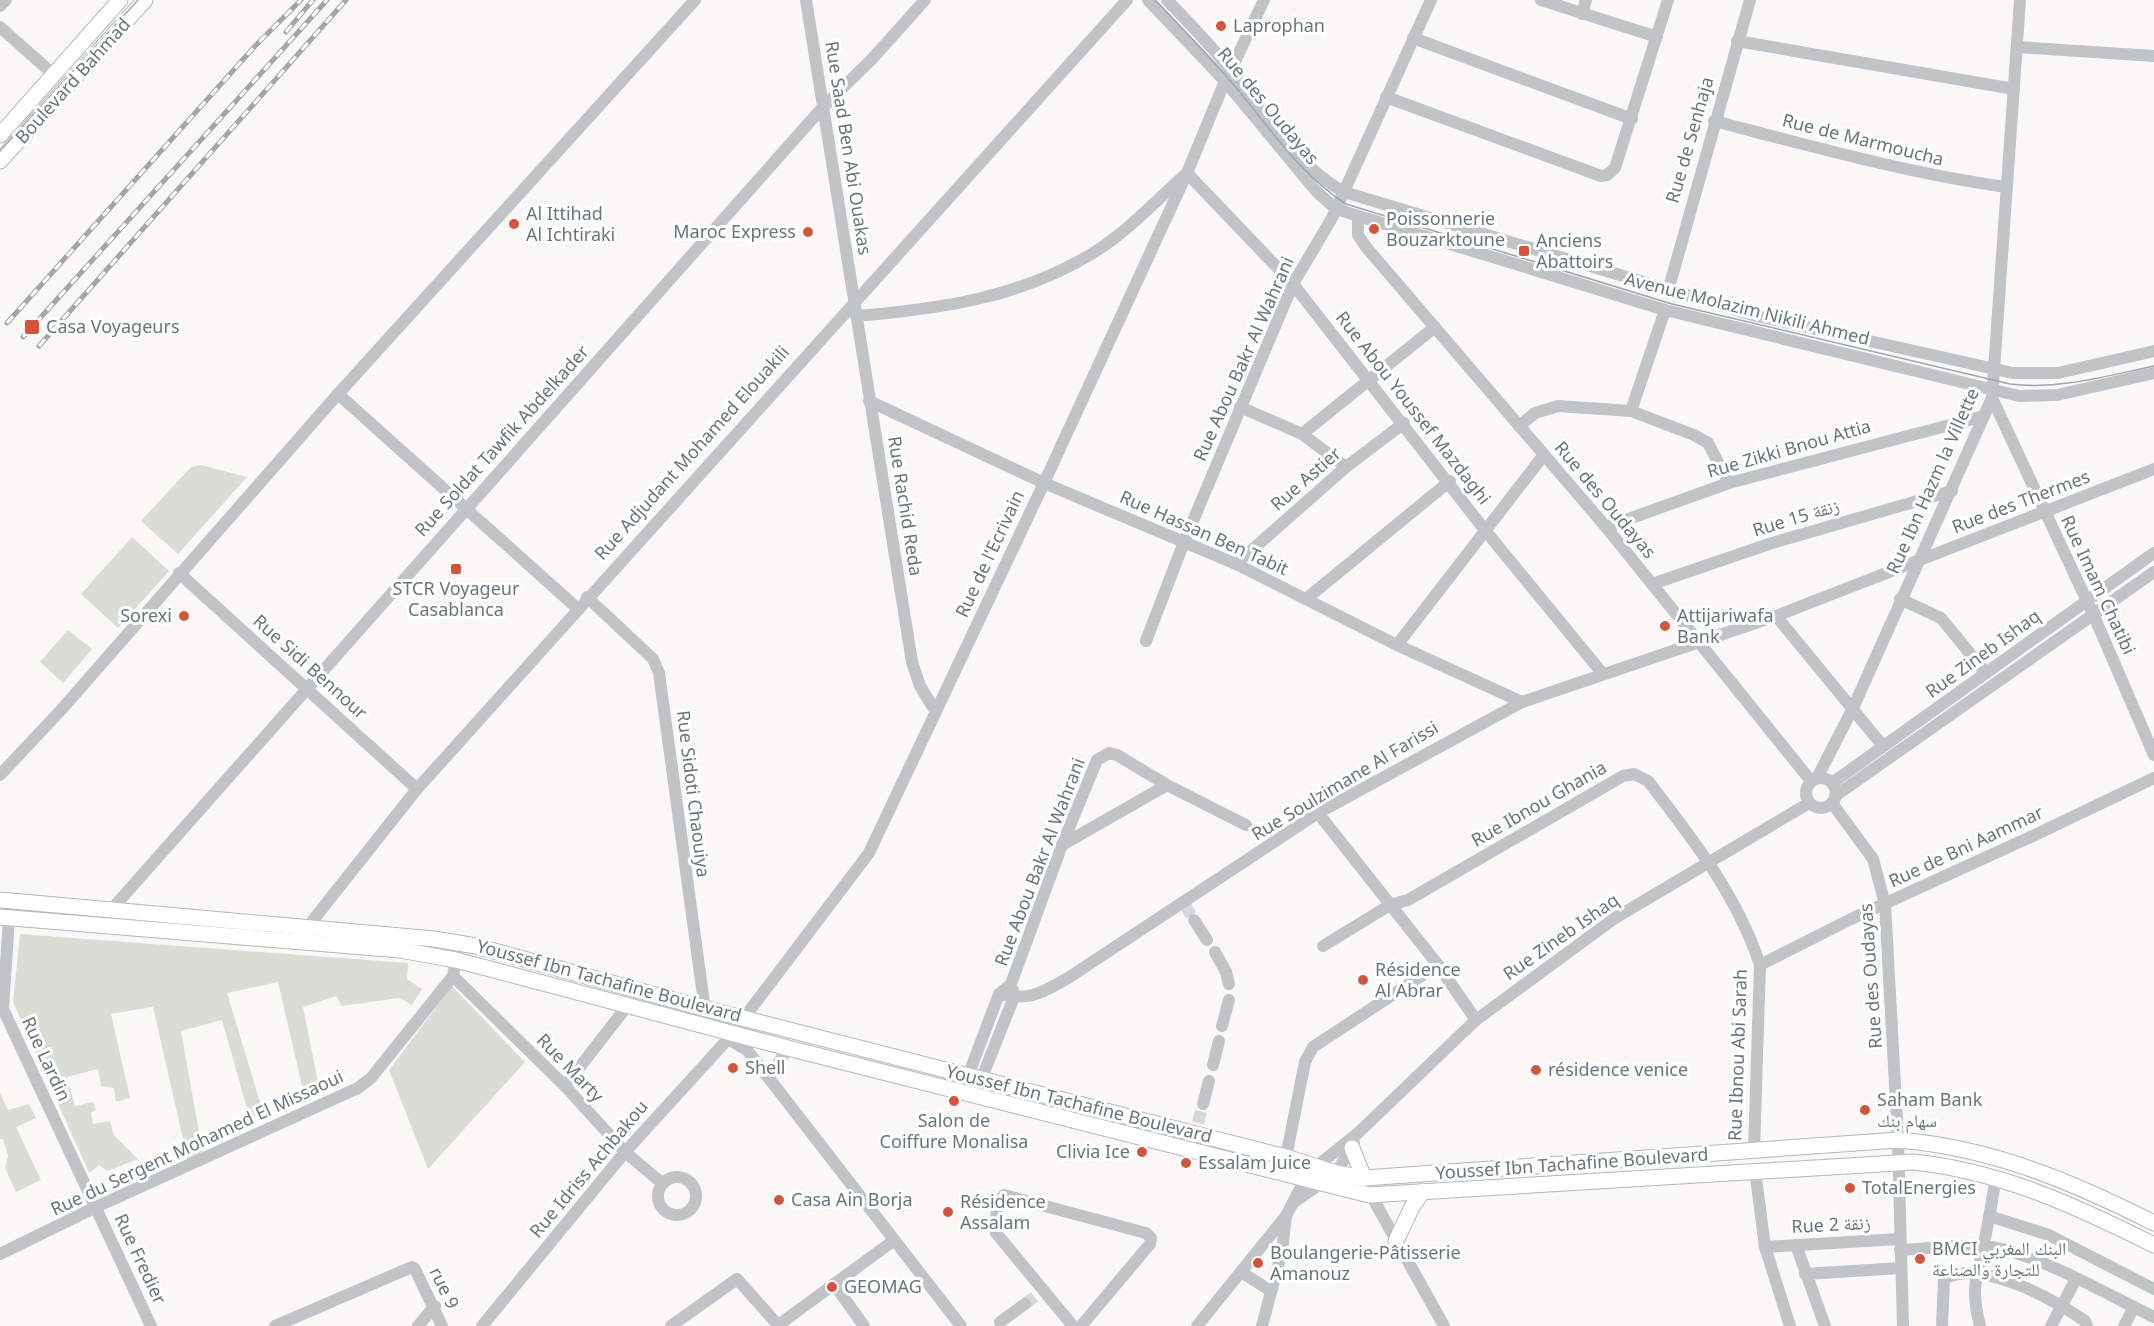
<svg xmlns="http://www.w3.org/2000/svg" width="2154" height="1326" font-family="'Noto Sans','Noto Naskh Arabic',sans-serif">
<rect width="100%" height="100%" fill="#f9f8f6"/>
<g fill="#d9ddd6">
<path d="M201 465 247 477 178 554 141 521 191 467Z"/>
<path d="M132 537 169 571 118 628 81 594Z"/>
<path d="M68 630 92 649 63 683 40 662Z"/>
<path d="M20 934 408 963 407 979 422 989 412 1005 399 998 342 1006 336 996 303 1007 318 1082 304 1094 278 982 227 993 263 1112 250 1119 222 1020 181 1031 203 1154 188 1161 153 1007 111 1014 130 1098 116 1102 114 1088 101 1086 98 1069 67 1077 75 1106 93 1102 96 1110 91 1113 93 1124 110 1121 114 1135 138 1159 107 1171 99 1165 89 1173 13 1002Z"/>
<path d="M452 986 525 1062 428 1169 389 1070Z"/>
<path d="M0 1093 8 1110 29 1104 36 1118 16 1127 41 1180 16 1192 5 1168 8 1156 3 1139H0Z"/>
</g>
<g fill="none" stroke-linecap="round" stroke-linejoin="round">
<g stroke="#d4d8d8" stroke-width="12" stroke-dasharray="12 6" stroke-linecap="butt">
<path d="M1185 905 1194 920"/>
<path d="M1198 1123 1203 1104"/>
<path d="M1025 1304 1038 1294"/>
</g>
<defs>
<g id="major">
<path d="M0 135 120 0"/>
<path d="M0 161 145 0"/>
<path d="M0 900 434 939 476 946 703 1008 1286 1157 1336 1173 1364 1178 1898 1140C1990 1147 2073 1182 2154 1223"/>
<path d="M0 917 400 950 456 960 788 1048 1369 1195 1913 1162C2001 1171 2076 1206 2154 1245"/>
<path d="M1352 1148 1364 1178"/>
<path d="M1396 1241 1412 1207 1423 1191"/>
</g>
</defs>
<use href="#major" stroke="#b1b7ba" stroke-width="17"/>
<g stroke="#c0c4c7" stroke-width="12">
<path d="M806 0 912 662 920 686 936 712"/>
<path d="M1148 0 1225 81 1316 191 1336 209 1665 310 2019 396 2057 395 2154 373"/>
<path d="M1167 0C1189 23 1212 46 1232 72 1265 113 1297 167 1344 192L1753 315 2013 373H2058L2154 351"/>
<path d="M1541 0 1657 37"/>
<path d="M0 6 6 0"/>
<path d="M1582 14 1586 0"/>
<path d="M0 27 53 74"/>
<path d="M1413 38 1632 119"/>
<path d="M1737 41 2014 89"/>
<path d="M2017 47 2154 56"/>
<path d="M1231 70 1264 0"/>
<path d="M1386 97 1601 176 1607 175 1615 168 1668 0"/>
<path d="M1714 121C1811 146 1906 173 2006 187"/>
<path d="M1358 216V235L1366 247 1606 527 1811 781"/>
<path d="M1668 291 1750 0"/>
<path d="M856 316C939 309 1020 298 1093 253 1127 232 1157 200 1187 173L1293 284 1484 529 1603 674"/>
<path d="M338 394 577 608"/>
<path d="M1992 398 2094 616 2154 755"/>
<path d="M869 401 1044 483 1236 564 1397 645 1522 702"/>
<path d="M1240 407 1302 434 1346 467"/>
<path d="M1631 411 1665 310"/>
<path d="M1519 426 1535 413 1558 406 1631 411 1694 435 1708 443 1729 483"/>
<path d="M1302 434 1435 327"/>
<path d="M1606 527 1729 483 1984 416"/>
<path d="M1236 564 1346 467 1404 423"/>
<path d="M179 573 417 789"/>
<path d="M1652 584 1772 543 1952 491"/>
<path d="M587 597 653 659 659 673 707 1025"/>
<path d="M1306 599 1450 481"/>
<path d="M1900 599 1941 618 1986 673"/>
<path d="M1776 616 1883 746"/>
<path d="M1146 641 1184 542 1293 284 1332 218 1431 0"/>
<path d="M1397 645 1543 456"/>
<path d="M0 775 61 710 338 394 695 0"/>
<path d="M1817 778 1853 708 1992 398 2020 0"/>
<circle cx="1821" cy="793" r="15"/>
<path d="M1832 783 2154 553"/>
<path d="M1835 796 2154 572"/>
<path d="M1832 803 1873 859 1885 904 1898 1140 1903 1326"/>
<path d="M1318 813 1438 965 1476 1020"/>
<path d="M1062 845 1167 785"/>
<path d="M111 910 822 108 872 59 925 0"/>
<path d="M9 918 3 1009 151 1326"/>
<path d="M1194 920 1207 940"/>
<path d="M302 934 417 789 1127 0"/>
<path d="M1323 946 1390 905 1408 900 1623 776 1634 774 1648 781C1692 838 1737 895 1760 965L1754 1151"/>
<path d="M1215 952 1226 972 1229 984"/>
<path d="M1760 965 1851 919 2037 834 2154 778"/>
<path d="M453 976 565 1086 625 1152 663 1184"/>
<path d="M999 994C1031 1001 1041 993 1068 978L1318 813 1522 702 1776 616 2154 469"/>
<path d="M1222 1026 1229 1000"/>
<path d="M1213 1065 1219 1041"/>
<path d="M769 1078 788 1048"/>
<path d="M565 1086 628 1005"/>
<path d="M962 1092 999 994 1011 984 1062 845 1097 760 1109 753 1117 755 1167 785 1246 825"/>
<path d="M975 1095 1014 997 1013 990"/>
<path d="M1203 1104 1209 1081"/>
<path d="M1286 1157 1305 1062 1313 1047 1438 965"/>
<path d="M1755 1170 1765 1247 1790 1326"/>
<circle cx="677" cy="1196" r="19"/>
<path d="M1367 1188 1444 1326"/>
<path d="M1294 1202 1336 1173 1354 1143"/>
<path d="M1989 1216 2049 1235 2154 1289"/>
<path d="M1796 1245 1825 1326"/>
<path d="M1765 1247 1899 1239"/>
<path d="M1900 1250C1927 1249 1956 1244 1983 1246 2030 1249 2110 1296 2154 1317"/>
<path d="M0 1254 96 1207 358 1088 371 1078 453 976 456 960"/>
<path d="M1241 1272 1271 1291"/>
<path d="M1805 1274 1901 1268"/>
<path d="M834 1284 864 1326"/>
<path d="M1000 1322 1025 1304"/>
<path d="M275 1326 412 1267 415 1269 442 1326"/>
<path d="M418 1326 435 1306"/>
<path d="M482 1326 625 1152 728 1039"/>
<path d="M671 1326 737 1279 778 1325"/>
<path d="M777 1326 893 1241"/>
<path d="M961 1326 747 1050 728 1039 869 853 1044 483 1187 173 1225 81"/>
<path d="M1073 1326 996 1233C994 1222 997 1203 1004 1195L1146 1233 1151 1238 1150 1244 1081 1326"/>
<path d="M1197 1326 1286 1216 1305 1179 1316 1167 1358 1133 1476 1020 1615 918 1809 803"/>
<path d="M1262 1326 1282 1251 1286 1216"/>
<path d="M1942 1326 1944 1279C1982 1258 2054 1300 2085 1321L2087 1326"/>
<path d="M1980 1326C1970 1287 1977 1279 1984 1243 1989 1221 1992 1199 1996 1177"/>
<path d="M2051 1326 2076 1279"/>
<path d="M2124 1326 2134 1307"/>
</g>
<use href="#major" stroke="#fff" stroke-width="15"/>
<g stroke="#a0a7ac" stroke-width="1.5">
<path d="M1155 0C1184 30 1212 59 1239 91 1272 131 1302 176 1346 204L1672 304 2010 384C2059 390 2106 376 2154 366"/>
<path d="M0 151 138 0"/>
</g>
<defs>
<g id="rail">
<path d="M286 32 313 0"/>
<path d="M7 323 256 45 301 0"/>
<path d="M23 337 327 0"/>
<path d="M39 346 346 0"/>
</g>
</defs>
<use href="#rail" stroke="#a0a7ac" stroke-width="5"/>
<use href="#rail" stroke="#fff" stroke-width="3" stroke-dasharray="9" stroke-linecap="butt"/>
</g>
<g fill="#d4543b" stroke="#fff" stroke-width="2">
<circle cx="1221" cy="26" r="6"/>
<circle cx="514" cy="224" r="6"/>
<circle cx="1374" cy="229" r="6"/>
<circle cx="808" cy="232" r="6"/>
<rect x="1518" y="245" width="12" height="12" rx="3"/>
<rect x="24" y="319" width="16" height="16" rx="3"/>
<rect x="450" y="563" width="12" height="12" rx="3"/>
<circle cx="184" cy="616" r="6"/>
<circle cx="1665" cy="626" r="6"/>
<circle cx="1363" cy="980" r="6"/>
<circle cx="733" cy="1068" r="6"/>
<circle cx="1536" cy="1070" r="6"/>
<circle cx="954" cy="1101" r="6"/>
<circle cx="1865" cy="1110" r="6"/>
<circle cx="1142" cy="1152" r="6"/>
<circle cx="1186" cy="1163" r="6"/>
<circle cx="1850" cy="1188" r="6"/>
<circle cx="779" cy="1200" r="6"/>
<circle cx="948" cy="1212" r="6"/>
<circle cx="1920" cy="1259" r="6"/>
<circle cx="1258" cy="1263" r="6"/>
<circle cx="832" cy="1287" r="6"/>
</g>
<g text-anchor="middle" stroke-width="6" stroke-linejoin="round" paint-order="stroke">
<g font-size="18" fill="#66767f" stroke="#fff" text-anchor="start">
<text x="1233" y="32">Laprophan</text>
<text x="526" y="220">Al Ittihad<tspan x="526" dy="21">Al Ichtiraki</tspan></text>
<text x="1386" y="225">Poissonnerie<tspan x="1386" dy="21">Bouzarktoune</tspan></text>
<text x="796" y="238" text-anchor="end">Maroc Express</text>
<text x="1536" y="247">Anciens<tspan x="1536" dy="21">Abattoirs</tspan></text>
<text x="46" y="333">Casa Voyageurs</text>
<text x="456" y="595" text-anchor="middle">STCR Voyageur<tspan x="456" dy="21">Casablanca</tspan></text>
<text x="172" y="622" text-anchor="end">Sorexi</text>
<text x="1677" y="622">Attijariwafa<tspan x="1677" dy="21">Bank</tspan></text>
<text x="1375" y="976">Résidence<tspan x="1375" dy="21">Al Abrar</tspan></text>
<text x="745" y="1074">Shell</text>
<text x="1548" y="1076">résidence venice</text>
<text x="1877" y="1106">Saham Bank<tspan x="1877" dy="21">سهام بنك</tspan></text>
<text x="954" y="1127" text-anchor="middle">Salon de<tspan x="954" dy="21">Coiffure Monalisa</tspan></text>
<text x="1130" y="1158" text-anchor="end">Clivia Ice</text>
<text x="1198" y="1169">Essalam Juice</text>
<text x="1862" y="1194">TotalEnergies</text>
<text x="791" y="1206">Casa Ain Borja</text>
<text x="960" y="1208">Résidence<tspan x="960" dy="21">Assalam</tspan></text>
<text x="1932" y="1255">BMCI البنك المغربي<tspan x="1932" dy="21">للتجارة والصناعة</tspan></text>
<text x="1270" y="1259">Boulangerie-Pâtisserie<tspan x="1270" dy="21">Amanouz</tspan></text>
<text x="844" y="1293">GEOMAG</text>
</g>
<g font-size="18" fill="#66767f" stroke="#fff">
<text transform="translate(73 81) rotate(-48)" y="6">Boulevard Bahmad</text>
<text transform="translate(1268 106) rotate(50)" y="6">Rue des Oudayas</text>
<text transform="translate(1690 140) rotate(-74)" y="6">Rue de Senhaja</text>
<text transform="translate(1863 140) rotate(14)" y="6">Rue de Marmoucha</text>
<text transform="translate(848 148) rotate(81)" y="6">Rue Saad Ben Abi Ouakas</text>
<text transform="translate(1747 309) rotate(14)" y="6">Avenue Molazim Nikili Ahmed</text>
<text transform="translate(1244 359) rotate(-66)" y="6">Rue Abou Bakr Al Wahrani</text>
<text transform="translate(1413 408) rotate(52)" y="6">Rue Abou Youssef Mazdaghi</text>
<text transform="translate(502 441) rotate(-48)" y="6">Rue Soldat Tawfik Abdelkader</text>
<text transform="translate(1789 449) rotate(-16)" y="6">Rue Zikki Bnou Attia</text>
<text transform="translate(692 453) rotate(-48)" y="6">Rue Adjudant Mohamed Elouakili</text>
<text transform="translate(1306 479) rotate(-41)" y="6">Rue Astier</text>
<text transform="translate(1933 481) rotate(-66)" y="6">Rue Ibn Hazm la Villette</text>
<text transform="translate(1605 500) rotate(50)" y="6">Rue des Oudayas</text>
<text transform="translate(2021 502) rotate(-21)" y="6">Rue des Thermes</text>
<text transform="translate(905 506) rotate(81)" y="6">Rue Rachid Reda</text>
<text transform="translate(1796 518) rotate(-17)" y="6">Rue 15 زنقة</text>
<text transform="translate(1204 533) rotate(24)" y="6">Rue Hassan Ben Tabit</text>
<text transform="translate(990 554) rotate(-65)" y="6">Rue de l'Ecrivain</text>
<text transform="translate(2098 585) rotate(65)" y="6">Rue Imam Chatibi</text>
<text transform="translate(1983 654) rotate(-36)" y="6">Rue Zineb Ishaq</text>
<text transform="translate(310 667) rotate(42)" y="6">Rue Sidi Bennour</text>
<text transform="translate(1345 781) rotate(-31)" y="6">Rue Soulzimane Al Farissi</text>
<text transform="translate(693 794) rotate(83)" y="6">Rue Sidoti Chaouiya</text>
<text transform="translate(1539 804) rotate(-30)" y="6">Rue Ibnou Ghania</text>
<text transform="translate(1966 847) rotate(-25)" y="6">Rue de Bni Aammar</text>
<text transform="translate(1040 862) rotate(-69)" y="6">Rue Abou Bakr Al Wahrani</text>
<text transform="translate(1561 937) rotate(-35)" y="6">Rue Zineb Ishaq</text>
<text transform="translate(1871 976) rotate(-94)" y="6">Rue des Oudayas</text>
<text transform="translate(609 981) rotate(15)" y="6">Youssef Ibn Tachafine Boulevard</text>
<text transform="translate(1738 1055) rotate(-88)" y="6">Rue Ibnou Abi Sarah</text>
<text transform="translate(46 1059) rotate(65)" y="6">Rue Lardin</text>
<text transform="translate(570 1068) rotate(46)" y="6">Rue Marty</text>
<text transform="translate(1079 1104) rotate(14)" y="6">Youssef Ibn Tachafine Boulevard</text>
<text transform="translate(197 1143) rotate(-25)" y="6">Rue du Sergent Mohamed El Missaoui</text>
<text transform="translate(1572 1164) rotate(-4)" y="6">Youssef Ibn Tachafine Boulevard</text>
<text transform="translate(589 1169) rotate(-50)" y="6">Rue Idriss Achbakou</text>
<text transform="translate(1831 1225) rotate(-3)" y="6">Rue 2 زنقة</text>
<text transform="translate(140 1259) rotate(65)" y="6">Rue Fredier</text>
<text transform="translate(444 1288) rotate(64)" y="6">rue 9</text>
</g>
</g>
</svg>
